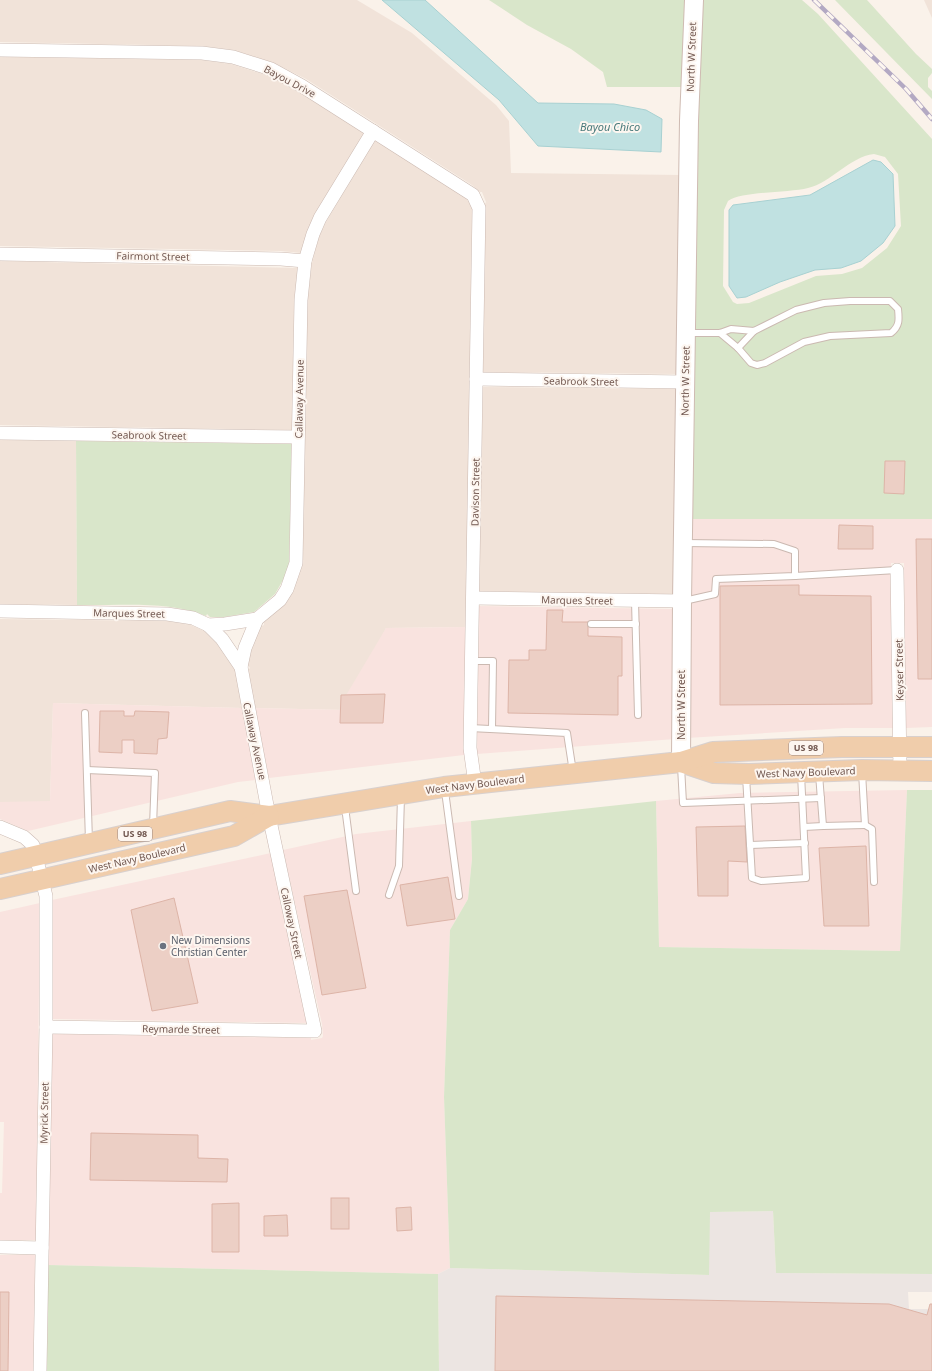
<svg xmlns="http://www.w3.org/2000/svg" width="932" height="1371" font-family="'Noto Sans',sans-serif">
<rect width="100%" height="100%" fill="#faf2ea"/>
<g fill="#f1e3d9">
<path d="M0 0H357L412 33 496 105 509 121 511 173 682 175 679 374 483 372 485 204 486 202 482 192H480L472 185 306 79 274 63 234 50 202 46 0 42Z"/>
<path d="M924 0H932V18Z"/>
<path d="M0 57 201 60 231 64 269 76 300 93 364 133 315 214 307 232 301 253 281 251 0 246Z"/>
<path d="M375 140 466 198 472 208 466 627 386 628 346 710 255 708 248 670 250 668 248 665 251 650 261 626 264 625V622L283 606 292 593 302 565 307 301 312 263 319 237 326 222Z"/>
<path d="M0 261 298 268 294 300 292 430 0 425Z"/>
<path d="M483 387 679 389 675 594 479 591Z"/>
<path d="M0 440 76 441 77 605 0 604Z"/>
<path d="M0 619 166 621 191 625 204 631 217 644 235 670 242 708 53 703 50 802H0Z"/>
</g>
<g fill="#f9e3df">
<path d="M689 519H932V727L906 728 904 563H891L893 728H845L687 738Z"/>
<path d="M479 606 675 609V739L477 754Z"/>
<path d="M466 627 464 755 269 778 255 708 346 710 345 697 386 628Z"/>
<path d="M53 703 242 708 256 780 238 782 28 831 0 819V802L50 801Z"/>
<path d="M907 790 900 951 659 947 656 801 740 793Z"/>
<path d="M471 821 472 859 468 899 450 930 444 1097 450 1268 438 1274 48 1265 52 1034 311 1038V1040L322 1038 323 1036 322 1024 283 850 356 834Z"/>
<path d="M271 853 307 1023 52 1019V900Z"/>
<path d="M40 903 36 1240H0V1193H2L4 1122H0V912Z"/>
<path d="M0 1255H35L33 1371H0Z"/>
</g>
<path fill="#ece5e2" d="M773 1211 776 1273 932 1274V1292H908L909 1309H932V1371H439L438 1274 450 1268 709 1275V1212Z"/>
<g fill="#d9e6ca" fill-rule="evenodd">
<path d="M489 0H687L684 87H607L603 72 571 49 527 25Z"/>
<path d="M700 0H802L818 14 932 139V519H689ZM874 154 885 157 898 174 901 226 887 248 862 268 842 274 816 276 749 303 737 304 733 302 723 286 724 210 728 201C742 191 789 193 808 188 831 183 849 157 874 154Z"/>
<path d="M835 0H867L916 54 932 69V73L928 78V87L932 91V99Z"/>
<path d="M76 441 292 444 289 562 287 573 275 594 254 612 224 617H210L207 614 206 616C168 600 118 606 77 605Z"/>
<path d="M907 790H932V1274L776 1273 773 1211 710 1212 709 1275 450 1268 444 1097 450 930 468 899 472 859 471 821 656 801 659 947 900 951Z"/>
<path d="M48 1265 438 1274 439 1371H47Z"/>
</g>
<g fill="#c0e1e1" stroke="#a8d1d2">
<path d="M382 0H425L538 103 614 104 646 110 662 119 661 152 538 146 499 100Z"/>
<path d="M873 160 881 162 893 174 895 226 883 243 861 261 841 268 815 270 780 282 746 297 737 298 729 286V210L733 205 810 195Z"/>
</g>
<g fill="#eccfc5" stroke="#ddb4a7">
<path d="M885 461H905L904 494 884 493Z"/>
<path d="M839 525 873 526V549H838Z"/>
<path d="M916 539H932V679H918Z"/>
<path d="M799 585V595L871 596 872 704 720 705V586Z"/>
<path d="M547 610H563L562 622H588V636L622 637V676H618V715L508 713 509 660H529V650H546Z"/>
<path d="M385 694 383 723H340L341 695Z"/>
<path d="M100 711H124V716H134L135 711 169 712 167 738 158 739 157 754 134 753V740H122V753L99 752Z"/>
<path d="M745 826 747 862 728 861V896H698L696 827Z"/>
<path d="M866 846 869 926H824L819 848Z"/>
<path d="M448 877 455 919 407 926 400 885Z"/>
<path d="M347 890 366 988 322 995 304 896Z"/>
<path d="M174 898 198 1003 152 1011 131 910Z"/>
<path d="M91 1133 198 1135V1158L228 1159 227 1182 90 1180Z"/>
<rect x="331" y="1198" width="18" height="31"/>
<path d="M239 1203V1252H212V1204Z"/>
<path d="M411 1207 412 1230 397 1231 396 1208Z"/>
<path d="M287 1215 288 1236H264V1216Z"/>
<path d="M0 1292H9L8 1371H0Z"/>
<path d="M496 1296 889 1304 927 1315 930 1304H932V1371H495Z"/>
</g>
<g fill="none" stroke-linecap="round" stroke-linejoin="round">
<defs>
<g id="lane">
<path d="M688 333H720L731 329 754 331 796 310 824 303 850 301H890L898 309C899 319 900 326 891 333L830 336 804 342 765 363 757 365 751 363 738 348 720 333"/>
<path d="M738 348 754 331"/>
<path d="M684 543 774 544 795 551V576L716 579 715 594 684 601"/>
<path d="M795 576 897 570"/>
<path d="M635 601 638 715"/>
<path d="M591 624H636"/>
<path d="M472 661H493L492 728"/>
<path d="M85 713 89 841"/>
<path d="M470 728 567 733 573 772"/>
<path d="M681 766 683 803 821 798"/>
<path d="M87 770 155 773 153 826"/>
<path d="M819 774 823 826 865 825 862 772"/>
<path d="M746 776 752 878 761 881 806 878 801 774"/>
<path d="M445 791 459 896"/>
<path d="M345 807 356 891"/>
<path d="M865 825 872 829 874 882"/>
<path d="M804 827 823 826"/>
<path d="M750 845 805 843"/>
<path d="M389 895 399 866 401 797"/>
</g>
<g id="street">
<path d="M0 50 202 53 233 57 271 69 302 86 473 195 479 208 470 748 475 784"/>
<path d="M0 254 281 259 305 261"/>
<path d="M476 379 685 382"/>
<path d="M0 433 298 437"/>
<path d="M897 570 900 770"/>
<path d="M473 598 682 601"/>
<path d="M0 611 167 614 193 618 208 625 225 624 257 619"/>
<path d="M208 625 222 639 241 667"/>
<path d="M0 827 24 837 33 845 46 896V1027L40 1371"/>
<path d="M46 1027 315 1031 269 816 241 667 245 648 257 619 280 600 287 589 296 563 301 300 305 261 313 234 320 218 373 131"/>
<path d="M0 1247 42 1248"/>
</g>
<path id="secondary" d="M681 762 682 601 689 121 694 0"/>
<g id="primary">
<path d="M681 762 714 773 749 774 862 770 932 771"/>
<path d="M0 864 230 811 269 816 444 787 681 762 713 752 842 747H932"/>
<path d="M0 889 234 836 269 816"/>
</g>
</defs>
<use href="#lane" stroke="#cbb9b1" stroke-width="8"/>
<use href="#street" stroke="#cbb9b1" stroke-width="14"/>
<use href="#secondary" stroke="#cfbbb2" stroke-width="20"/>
<use href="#primary" stroke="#d8d0ce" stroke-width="22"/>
<use href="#lane" stroke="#fff" stroke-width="6"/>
<use href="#street" stroke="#fff" stroke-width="13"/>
<use href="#secondary" stroke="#fff" stroke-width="18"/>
<use href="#primary" stroke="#f0cdab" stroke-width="20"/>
<defs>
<path id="rail" d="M814 0 906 89 932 119"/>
</defs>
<use href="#rail" stroke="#b3a9c3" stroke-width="4.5"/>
<use href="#rail" stroke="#fdf6f0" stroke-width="3" stroke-dasharray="9" stroke-linecap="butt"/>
</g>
<circle fill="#6b7280" stroke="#fdf6f0" stroke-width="1.5" cx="163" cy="946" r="4"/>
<g text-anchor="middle" stroke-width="4" stroke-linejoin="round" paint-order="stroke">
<g fill="#fdf6f0" stroke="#9c8780" stroke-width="1">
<rect x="789" y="741" width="34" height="14" rx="3"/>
<rect x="118" y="827" width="34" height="14" rx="3"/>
</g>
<g font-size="9" font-weight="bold" fill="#725850">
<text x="806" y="751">US 98</text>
<text x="135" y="837">US 98</text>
</g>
<g font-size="10" fill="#725850" stroke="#fdf6f0">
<text transform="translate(691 57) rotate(-88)" y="4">North W Street</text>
<text transform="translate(290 81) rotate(28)" y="4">Bayou Drive</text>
<text transform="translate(153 256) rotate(1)" y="4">Fairmont Street</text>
<text transform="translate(581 381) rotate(1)" y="4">Seabrook Street</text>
<text transform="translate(685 381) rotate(-89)" y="4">North W Street</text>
<text transform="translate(299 399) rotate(-89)" y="4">Callaway Avenue</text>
<text transform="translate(149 435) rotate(1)" y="4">Seabrook Street</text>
<text transform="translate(475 492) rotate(-89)" y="4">Davison Street</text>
<text transform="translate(577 600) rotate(1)" y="4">Marques Street</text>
<text transform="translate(129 613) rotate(1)" y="4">Marques Street</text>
<text transform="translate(899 670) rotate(-91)" y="4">Keyser Street</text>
<text transform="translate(681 705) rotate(-90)" y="4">North W Street</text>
<text transform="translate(255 741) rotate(78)" y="4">Callaway Avenue</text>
<text transform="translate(806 772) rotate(-2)" y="4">West Navy Boulevard</text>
<text transform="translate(475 784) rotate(-7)" y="4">West Navy Boulevard</text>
<text transform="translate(137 858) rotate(-13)" y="4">West Navy Boulevard</text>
<text transform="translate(292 923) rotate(78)" y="4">Calloway Street</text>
<text transform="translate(181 1029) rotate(1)" y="4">Reymarde Street</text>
<text transform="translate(44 1113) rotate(-89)" y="4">Myrick Street</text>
</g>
<g font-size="10" fill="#5b616d" stroke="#fdf6f0" text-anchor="start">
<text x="171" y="944">New Dimensions<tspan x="171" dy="12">Christian Center</tspan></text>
</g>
<g font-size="11" font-style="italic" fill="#497a7b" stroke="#fdf6f0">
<text x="610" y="131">Bayou Chico</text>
</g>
</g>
</svg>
